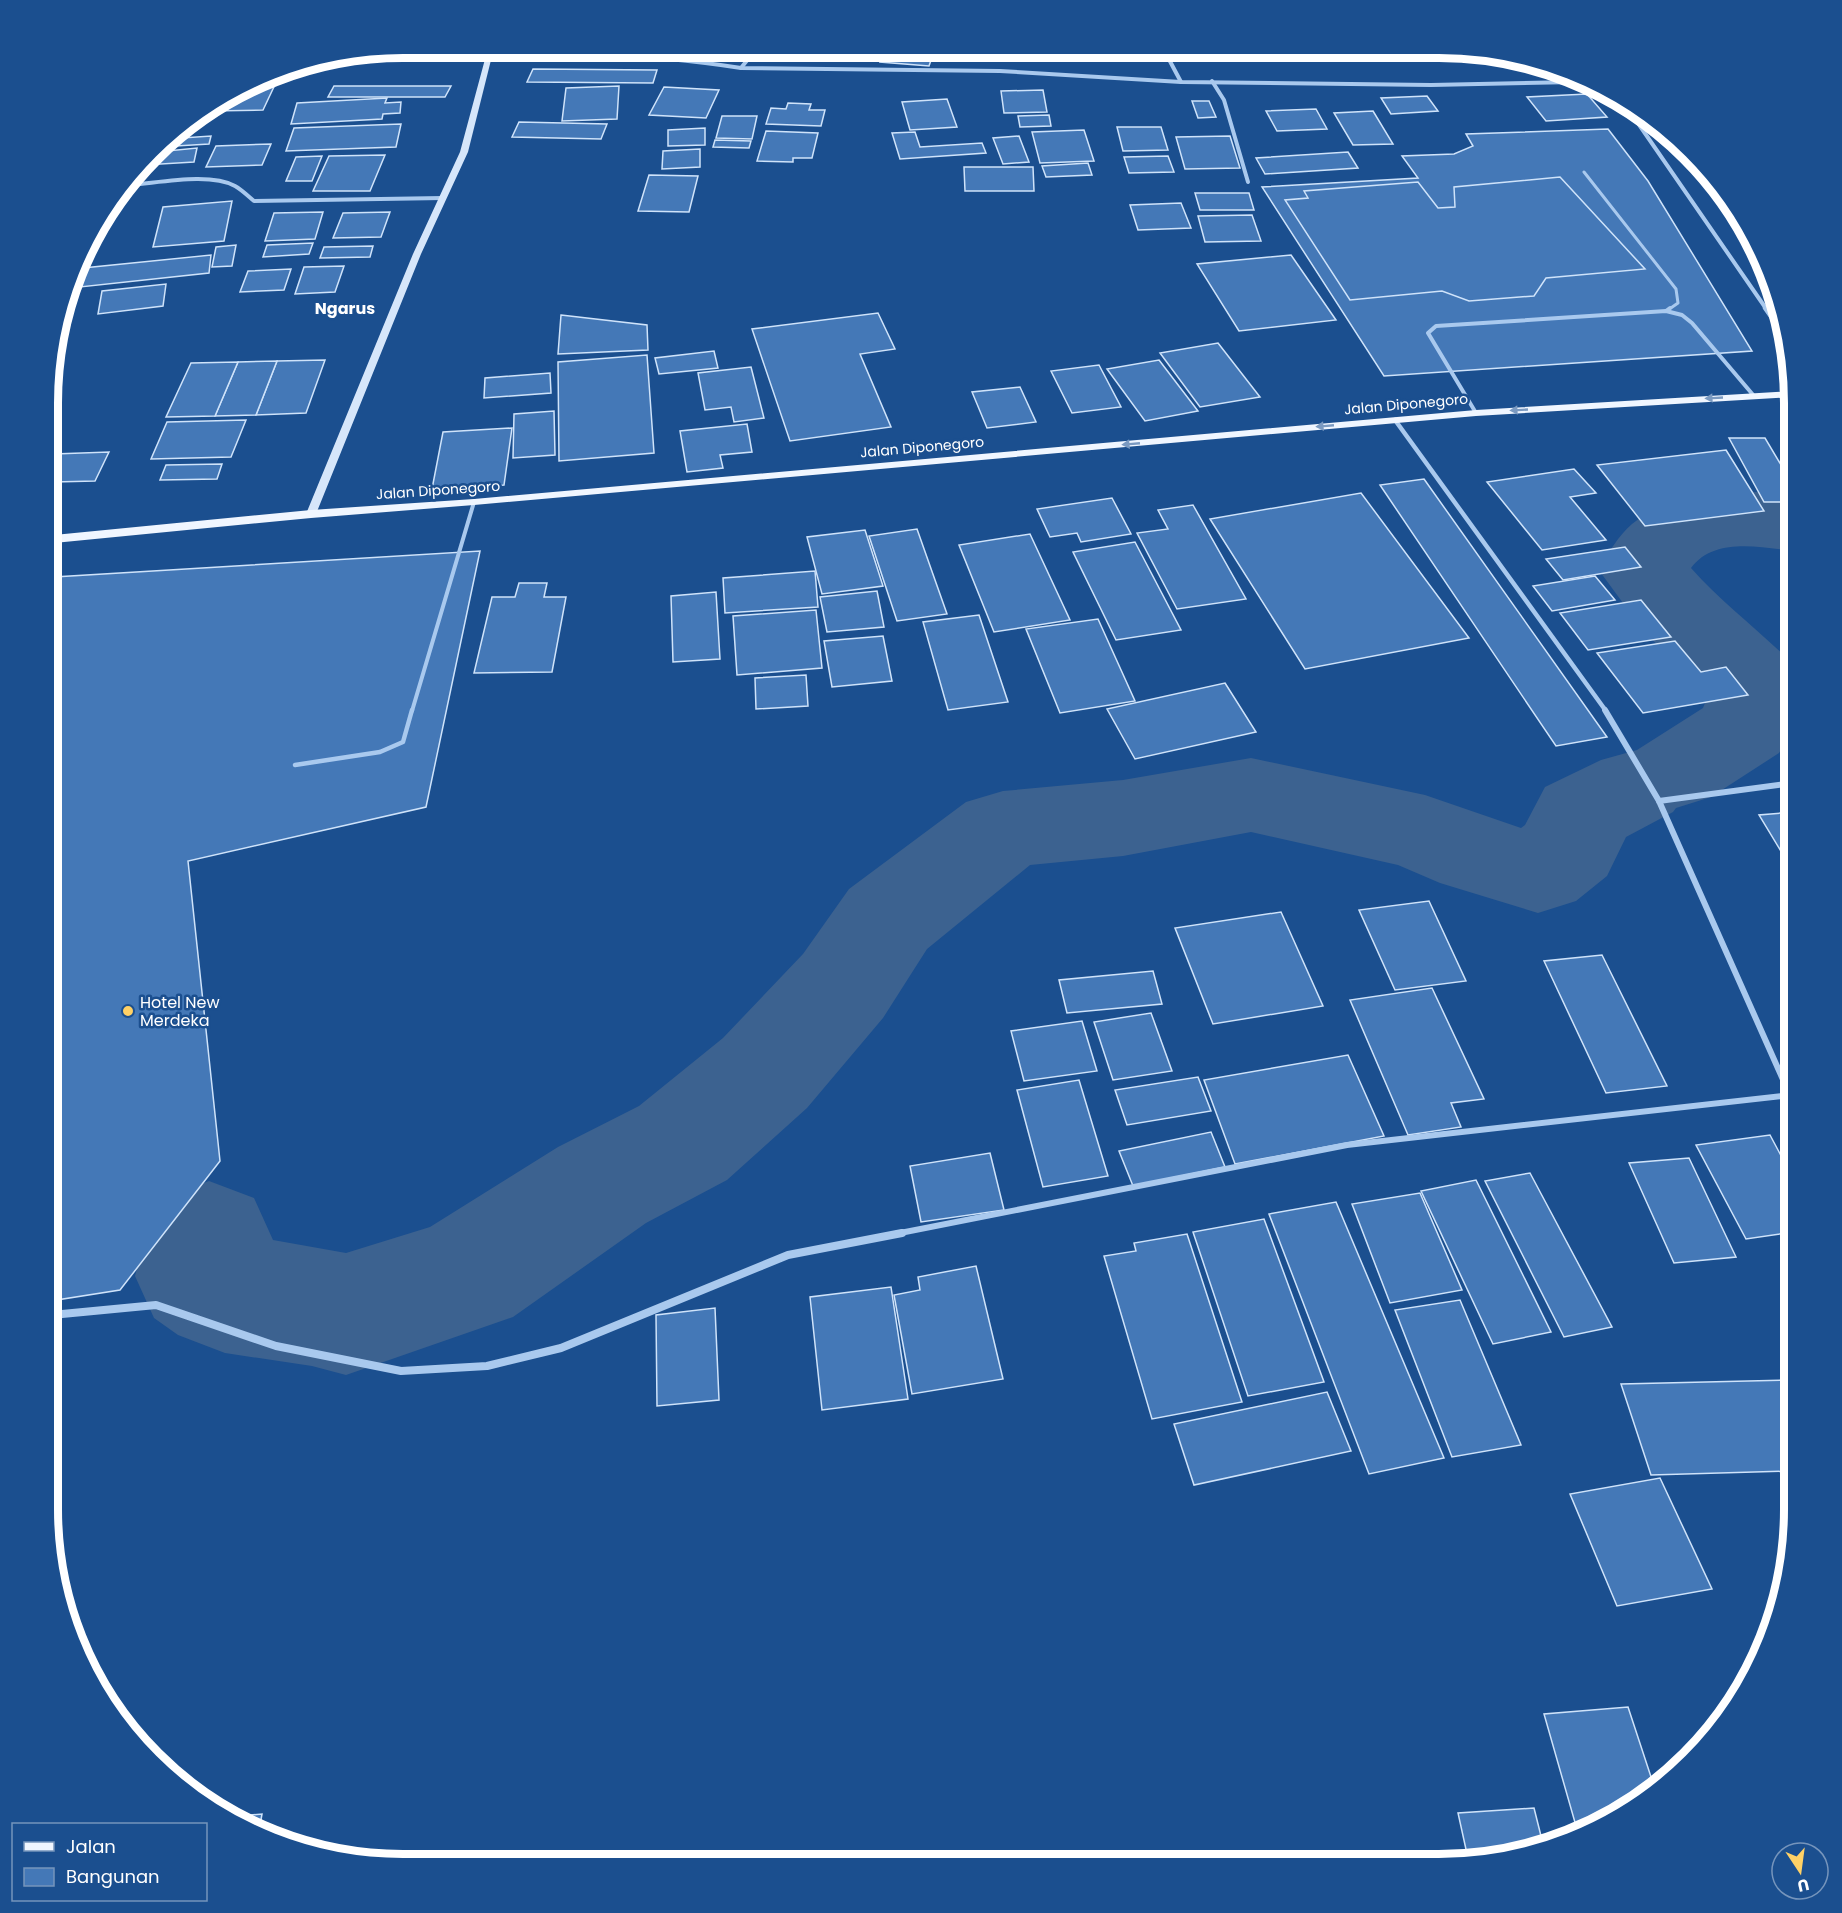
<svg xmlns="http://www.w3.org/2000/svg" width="1842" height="1913" font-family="Poppins,sans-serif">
<rect width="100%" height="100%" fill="#1b4f8f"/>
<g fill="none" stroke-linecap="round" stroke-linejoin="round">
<path fill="#3c6290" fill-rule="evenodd" d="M1757 492 1793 497V551C1760 547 1714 537 1691 568 1722 603 1760 631 1793 664V730L1779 753 1711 797 1676 808 1673 812 1626 837 1607 876 1576 901 1538 913 1440 883 1398 865 1251 832 1123 856 1030 865 927 949 883 1018 807 1108 727 1180 646 1223 513 1317 346 1375 312 1366 225 1353 178 1335 154 1318 135 1276 145 1238 164 1198 209 1181 254 1198 273 1240 346 1253 430 1227 558 1147 639 1106 723 1038 803 954 849 889 966 802 1003 791 1123 780 1251 758 1425 795 1521 828 1525 825 1545 787 1601 760 1637 750 1703 708 1709 693 1645 633 1598 569C1608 554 1618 536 1632 524 1667 495 1714 496 1757 492Z"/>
</g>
<g fill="#4478b7" stroke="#cfe3fa" stroke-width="1.5">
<path d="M885 49H935L929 66 880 62Z"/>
<path d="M1053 50H1110L1112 54 1057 57Z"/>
<path d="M533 69 657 70 653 83 527 82Z"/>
<path d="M276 74H280L263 110 213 111Z"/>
<path d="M334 86H451L445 97H328Z"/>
<path d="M619 86 617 119 562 121 566 88Z"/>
<path d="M664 87 719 90 706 118 649 115Z"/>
<path d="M1043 90 1047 112 1004 113 1001 91Z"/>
<path d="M1587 94 1607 117 1546 121 1527 97Z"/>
<path d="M1427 96 1438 111 1391 114 1381 98Z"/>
<path d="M387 98 385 103 401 102 400 113 383 114 382 119 291 124 297 103Z"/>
<path d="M947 99 957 127 910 130 902 102Z"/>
<path d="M1192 101H1209L1216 117 1198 118Z"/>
<path d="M788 103 811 104 809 110H825L821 126 766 124 771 108 786 109Z"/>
<path d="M1316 109 1327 129 1277 131 1266 111Z"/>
<path d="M1373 111 1393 144 1353 145 1334 113Z"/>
<path d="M1049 115 1051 126 1020 127 1018 116Z"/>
<path d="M722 116H757L752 139 716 138Z"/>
<path d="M519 122 607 124 601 139 512 137Z"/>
<path d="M401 124 396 147 286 151 294 128Z"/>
<path d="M1117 127H1161L1168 150 1123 151Z"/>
<path d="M705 128V145L668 146V130Z"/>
<path d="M1608 129 1648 181 1752 351 1384 376 1262 187 1418 178 1402 156 1454 154 1473 146 1466 134Z"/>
<path d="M1084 130 1094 161 1040 163 1032 132Z"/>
<path d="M766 131 818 133 812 158H793V162L757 161Z"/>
<path d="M915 132 920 147 982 143 986 153 900 159 892 133Z"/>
<path d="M211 136 209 144 160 147 167 139Z"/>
<path d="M1019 136 1029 162 1003 164 993 138Z"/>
<path d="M1230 136 1240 168 1185 169 1176 137Z"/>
<path d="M715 140 751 141 749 148 713 147Z"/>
<path d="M271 144 262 165 206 167 216 146Z"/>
<path d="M197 148 194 162 145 165 157 152Z"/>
<path d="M700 149V167L662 169 663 151Z"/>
<path d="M1348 152 1358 168 1265 174 1256 158Z"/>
<path d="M385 155 370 191H313L329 156Z"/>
<path d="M322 156 312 181H286L296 157Z"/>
<path d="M1168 156 1174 172 1129 173 1124 157Z"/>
<path d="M1088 163 1092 175 1046 177 1042 166Z"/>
<path d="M964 167H1033L1034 191H965Z"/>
<path d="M649 175 698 176 689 212 638 211Z"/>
<path d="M1560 177 1645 269 1546 278 1534 296 1469 301 1442 291 1350 300 1285 200 1308 198 1304 191 1418 182 1438 208 1455 207 1454 187Z"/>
<path d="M1195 193H1249L1254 210H1200Z"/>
<path d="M232 201 224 241 153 247 163 207Z"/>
<path d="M1181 203 1191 228 1138 230 1130 205Z"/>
<path d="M323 212 315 239 265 241 274 213Z"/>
<path d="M390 212 381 237 333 238 343 213Z"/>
<path d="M1252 215 1261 241 1205 242 1198 216Z"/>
<path d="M313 243 309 254 263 257 267 245Z"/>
<path d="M236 245 232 266 212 267 216 247Z"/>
<path d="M373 246 370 257 320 258 324 247Z"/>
<path d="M211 255 209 273 80 287 83 268Z"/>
<path d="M1291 255 1336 320 1239 331 1197 264Z"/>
<path d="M344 266 335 292 295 294 304 267Z"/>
<path d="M291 269 284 290 240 292 248 271Z"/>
<path d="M166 284 163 306 98 314 102 291Z"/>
<path d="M878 313 895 349 860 354 891 427 790 441 752 329Z"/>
<path d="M561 315 647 325 648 350 558 354Z"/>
<path d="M1218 343 1260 397 1200 407 1160 353Z"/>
<path d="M714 351 718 368 659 374 655 358Z"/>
<path d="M647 355 654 453 559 461 558 362Z"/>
<path d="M325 360 306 413 256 415 277 361Z"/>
<path d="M1159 360 1198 411 1145 421 1107 369Z"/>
<path d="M277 361 256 415 215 416 238 362Z"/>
<path d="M238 362 215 416 166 417 191 363Z"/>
<path d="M1099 365 1121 407 1072 413 1051 371Z"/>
<path d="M751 367 764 418 734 422 731 407 705 410 698 373Z"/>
<path d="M550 373 551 393 484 398 485 378Z"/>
<path d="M1020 387 1036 422 987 428 972 392Z"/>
<path d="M554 411 555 455 513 458 514 414Z"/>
<path d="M246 420 231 457 151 459 167 422Z"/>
<path d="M747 424 752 452 720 455 723 468 687 472 680 431Z"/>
<path d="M512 428 504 485 432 489 443 432Z"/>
<path d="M1729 438H1765L1793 485V502H1764Z"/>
<path d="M1726 450 1764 511 1645 526 1597 465Z"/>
<path d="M109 452 95 481 54 482V454Z"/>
<path d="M222 464 217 479 160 480 166 465Z"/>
<path d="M1574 469 1596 493 1570 497 1606 540 1542 550 1487 482Z"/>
<path d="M1424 479 1607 737 1556 746 1380 485Z"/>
<path d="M1361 493 1469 638 1305 669 1210 519Z"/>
<path d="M1112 498 1131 534 1081 542 1077 533 1050 537 1037 509Z"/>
<path d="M1193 505 1246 599 1177 609 1137 533 1168 529 1158 510Z"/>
<path d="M917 529 947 614 897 621 869 536Z"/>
<path d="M865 530 883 586 822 594 807 537Z"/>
<path d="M1030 534 1070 620 994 632 959 545Z"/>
<path d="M1135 542 1181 630 1116 640 1073 552Z"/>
<path d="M1625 547 1641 567 1563 580 1546 559Z"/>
<path d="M480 551 426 807 188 861 220 1161 120 1290 50 1301 54 577Z"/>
<path d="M815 571 818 607 725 613 723 578Z"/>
<path d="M1595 576 1615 600 1552 611 1533 586Z"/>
<path d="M519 583H547L544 597H566L552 672 474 673 492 597H515Z"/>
<path d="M877 591 884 627 827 632 820 597Z"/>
<path d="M716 592 720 659 673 662 671 596Z"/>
<path d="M1641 600 1671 637 1588 650 1560 613Z"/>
<path d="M816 610 822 668 737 675 733 616Z"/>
<path d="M979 615 1008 702 948 710 923 622Z"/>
<path d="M1098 619 1135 701 1060 713 1026 629Z"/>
<path d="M883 636 892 681 832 687 824 641Z"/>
<path d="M1675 641 1701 672 1726 667 1748 695 1643 713 1597 653Z"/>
<path d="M806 675 808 706 756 709 755 678Z"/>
<path d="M1225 683 1256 732 1135 759 1107 709Z"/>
<path d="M1793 812V871L1759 815Z"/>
<path d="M1429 901 1466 981 1395 990 1359 910Z"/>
<path d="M1281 912 1323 1006 1213 1024 1175 928Z"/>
<path d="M1602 955 1667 1086 1606 1093 1544 961Z"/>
<path d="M1153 971 1162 1004 1067 1013 1059 980Z"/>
<path d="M1432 988 1484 1099 1451 1103 1461 1127 1408 1135 1350 1000Z"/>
<path d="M1151 1013 1172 1071 1113 1080 1094 1022Z"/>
<path d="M1082 1021 1097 1071 1024 1081 1011 1031Z"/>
<path d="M1348 1055 1384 1136 1235 1164 1204 1080Z"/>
<path d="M1198 1077 1211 1111 1127 1125 1115 1090Z"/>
<path d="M1079 1080 1108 1176 1043 1187 1017 1090Z"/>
<path d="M1211 1132 1225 1167 1133 1186 1119 1151Z"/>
<path d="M1770 1135 1786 1165 1793 1164V1232L1746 1239 1696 1145Z"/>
<path d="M990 1153 1004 1210 921 1222 910 1166Z"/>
<path d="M1689 1158 1736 1257 1674 1263 1629 1163Z"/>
<path d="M1530 1173 1612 1327 1564 1337 1485 1181Z"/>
<path d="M1476 1180 1551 1332 1493 1344 1421 1191Z"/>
<path d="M1420 1193 1462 1290 1390 1303 1352 1204Z"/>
<path d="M1336 1202 1444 1458 1369 1474 1269 1214Z"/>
<path d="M1264 1219 1324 1382 1248 1396 1193 1232Z"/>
<path d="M1187 1234 1242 1402 1152 1419 1104 1256 1136 1251 1134 1243Z"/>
<path d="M976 1266 1003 1379 912 1394 894 1295 920 1290 918 1277Z"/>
<path d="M891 1287 908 1399 822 1410 810 1297Z"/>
<path d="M1460 1300 1521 1445 1452 1457 1395 1310Z"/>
<path d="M715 1308 719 1400 657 1406 656 1315Z"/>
<path d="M1790 1380 1793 1389V1471L1651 1475 1621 1384Z"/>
<path d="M1327 1392 1351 1451 1194 1485 1174 1424Z"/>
<path d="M1660 1478 1712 1589 1617 1606 1570 1494Z"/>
<path d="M1628 1707 1655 1789 1636 1805 1578 1833 1544 1714Z"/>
<path d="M1534 1808 1544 1848 1469 1863 1458 1813Z"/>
<path d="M262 1814 259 1831 225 1817Z"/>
</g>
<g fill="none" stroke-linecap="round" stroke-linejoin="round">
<path stroke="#a9c9ee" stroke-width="3" d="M1584 172 1676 289 1678 303 1668 310"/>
<g stroke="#a9c9ee" stroke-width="4">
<path d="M1666 311 1670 308"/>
<path d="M1476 413 1428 333 1436 326 1666 311 1682 315 1692 323 1754 396"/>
<path d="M412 711 474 502"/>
</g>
<path stroke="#a9c9ee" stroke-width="4.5" d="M295 765 380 752 403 742 412 710"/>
<g stroke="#a9c9ee" stroke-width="4">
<path d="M390 50C507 51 625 50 741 68L1000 71 1181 82 1431 85 1575 82"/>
<path d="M1164 50 1181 82"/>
<path d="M741 68 756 49"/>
<path d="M1212 81 1224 100 1248 182"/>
<path d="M1622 100 1767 310"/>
<path d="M130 185C158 183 210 172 235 186 242 190 248 196 254 201L443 198"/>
</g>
<g stroke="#a9c9ee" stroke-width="4.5">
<path d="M1765 308 1784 335"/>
<path d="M1395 420 1606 711"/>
</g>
<g stroke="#a9c9ee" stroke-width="6">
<path d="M1605 710 1659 801 1793 1102"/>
<path d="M1659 801 1793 783"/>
<path d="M895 1234 1347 1145 1791 1095"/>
</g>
<path stroke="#a9c9ee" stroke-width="8" d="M50 1318 62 1314 156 1305 276 1346 401 1371 487 1366 561 1348 788 1255 902 1233"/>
<path fill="#d6e6fa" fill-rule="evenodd" d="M488 48H494L468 152 421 254 316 514 311 517 308 516 306 514 413 254 460 152Z"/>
<path fill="#f0f6ff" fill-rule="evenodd" d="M1793 391V397L1476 416 474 505 311 518 54 543V535L311 510 474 499 1476 410Z"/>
</g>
<defs><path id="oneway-solid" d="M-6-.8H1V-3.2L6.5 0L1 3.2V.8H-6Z" transform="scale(1.5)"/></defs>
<g fill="#7b9ac1">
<use href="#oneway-solid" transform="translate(1714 398) rotate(177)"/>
<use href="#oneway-solid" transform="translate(1519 410) rotate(177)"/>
<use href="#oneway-solid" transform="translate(1325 426) rotate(175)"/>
<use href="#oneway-solid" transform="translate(1131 444) rotate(175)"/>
</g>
<circle fill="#ffd166" stroke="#1b4f8f" stroke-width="2" cx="128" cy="1011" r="6"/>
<g text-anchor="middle" stroke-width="5" stroke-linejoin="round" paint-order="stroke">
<g font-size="14" fill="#fff" stroke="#1b4f8f">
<text transform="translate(1406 404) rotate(-5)" y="5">Jalan Diponegoro</text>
<text transform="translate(922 447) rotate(-5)" y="5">Jalan Diponegoro</text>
<text transform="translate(438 490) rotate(-4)" y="5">Jalan Diponegoro</text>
</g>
<g font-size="16" font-weight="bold" fill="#fff" stroke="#1b4f8f">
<text x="345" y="314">Ngarus</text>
</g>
<g font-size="16" fill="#fff" stroke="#1b4f8f" text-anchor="start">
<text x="140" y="1008">Hotel New<tspan x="140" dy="18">Merdeka</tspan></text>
</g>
</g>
<path d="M0 0H1842V1913H0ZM403 58H1439A345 345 0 0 1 1784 403V1509A345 345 0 0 1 1439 1854H403A345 345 0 0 1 58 1509V403A345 345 0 0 1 403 58Z" fill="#1b4f8f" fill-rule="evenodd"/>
<path fill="none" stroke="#fff" stroke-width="8" d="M403 58H1439A345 345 0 0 1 1784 403V1509A345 345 0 0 1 1439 1854H403A345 345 0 0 1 58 1509V403A345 345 0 0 1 403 58Z"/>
<rect x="12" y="1823" width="195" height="78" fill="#1b4f8f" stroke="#7695bc" stroke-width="1.5"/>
<rect x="24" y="1842" width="30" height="9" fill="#f0f6ff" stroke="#7695bc" stroke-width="1.5"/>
<text x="66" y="1853" font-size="18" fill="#ffffff">Jalan</text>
<rect x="24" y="1868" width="30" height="18" fill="#4478b7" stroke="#7695bc" stroke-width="1.5"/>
<text x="66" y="1883" font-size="18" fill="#ffffff">Bangunan</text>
<g transform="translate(1800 1871) rotate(167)"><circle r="28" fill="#1b4f8f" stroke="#7695bc" stroke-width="1.5"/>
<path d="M0-4.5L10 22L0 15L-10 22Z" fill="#ffd166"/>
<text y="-9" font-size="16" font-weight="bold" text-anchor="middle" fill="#ffffff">U</text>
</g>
</svg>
